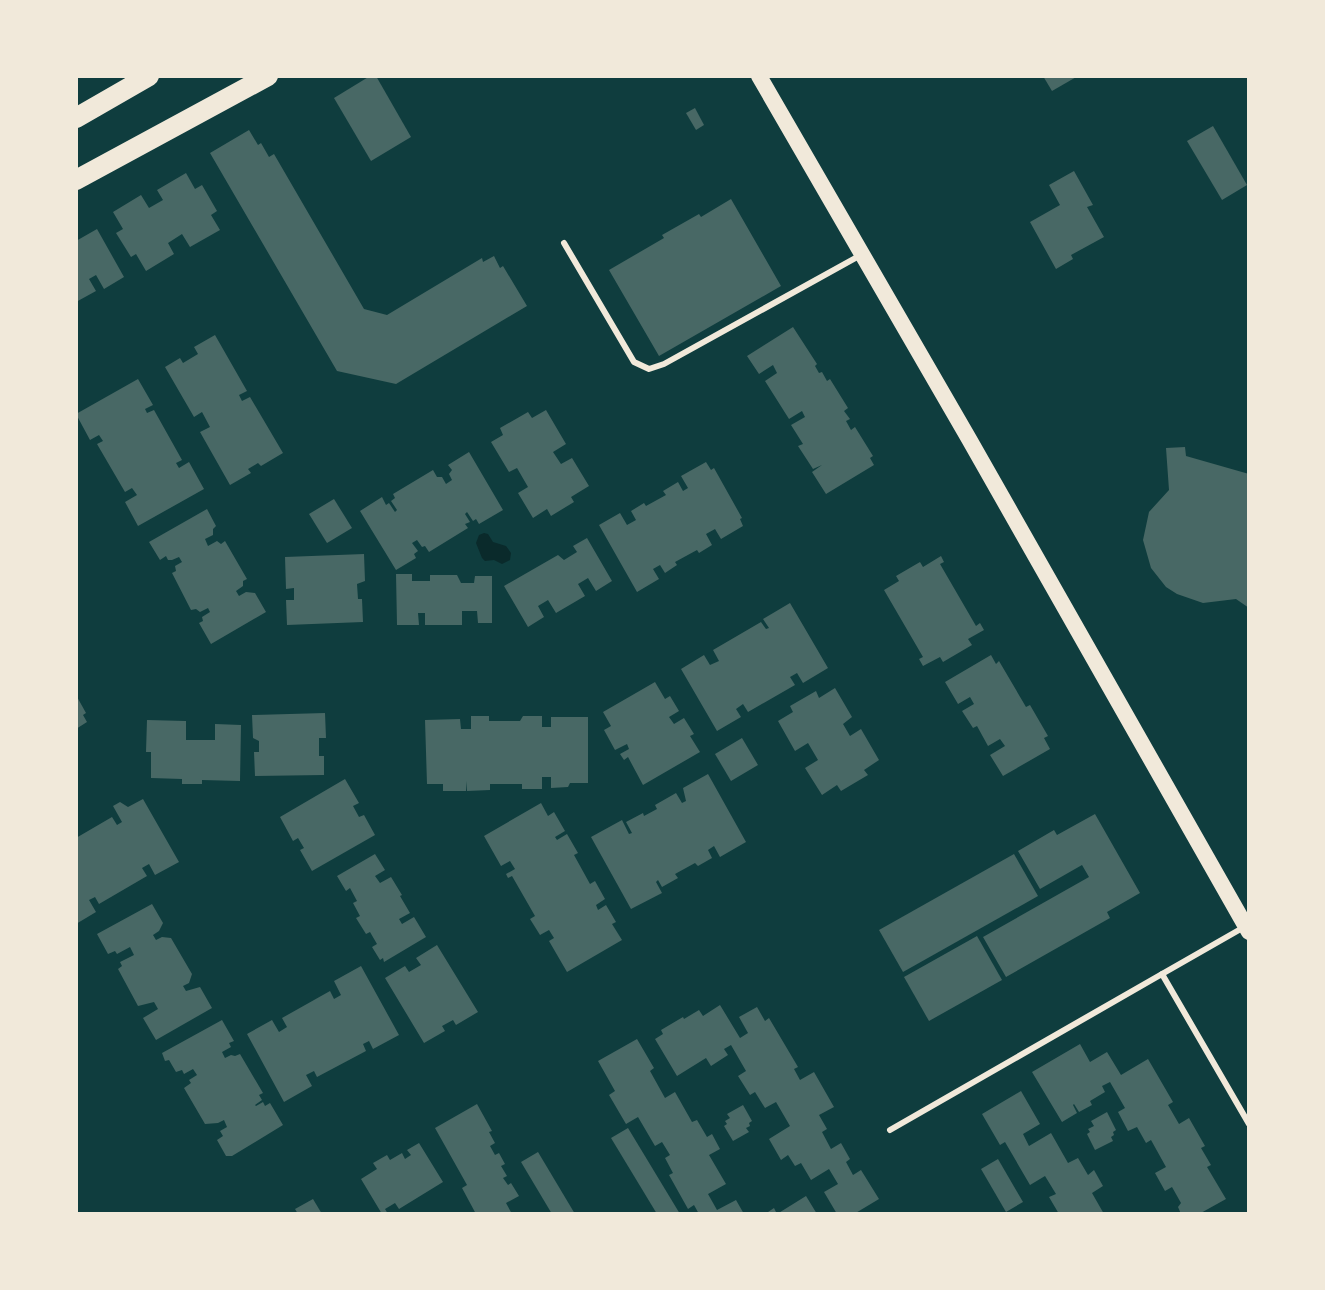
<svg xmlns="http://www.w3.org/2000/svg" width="1325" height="1290" font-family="Lora,serif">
<rect width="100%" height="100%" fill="#0f3d3e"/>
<path fill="#0a2a2b" d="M484 533 488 534 493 542 506 546 511 553 510 560 502 564 494 560 485 561 482 558 476 543 479 535Z"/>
<g fill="#486865">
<path d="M370 76H376L411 137 371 161 334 98Z"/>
<path d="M1043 76H1078L1052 91Z"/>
<path d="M695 108 704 125 696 130 686 113Z"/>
<path d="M1213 126 1247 185 1222 200 1187 141Z"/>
<path d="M249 130 258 145 261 143 269 157 274 154 364 309 387 315 482 258 483 262 494 256 500 268 503 266 527 306 396 384 337 371 210 153Z"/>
<path d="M1074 171 1093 205 1087 207 1104 237 1071 255 1073 259 1056 269 1030 222 1060 205 1049 185Z"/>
<path d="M186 173 195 189 202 185 217 211 211 215 220 230 190 247 182 234 168 243 174 254 146 271 136 254 131 257 116 233 123 229 113 212 141 195 149 208 163 200 157 190Z"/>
<path d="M731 199 781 286 659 356 609 270 664 238 662 235 699 214 701 217Z"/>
<path d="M97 229 124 277 104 289 96 275 89 279 96 291 76 302V241Z"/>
<path d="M793 327 817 364 815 366 819 373 822 372 827 381 830 379 848 408 844 411 850 419 846 421 851 430 855 427 873 456 870 458 874 465 826 494 812 472 822 465 813 469 798 446 803 444 791 425 805 417 802 411 789 419 765 381 777 373 773 365 759 374 747 356Z"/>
<path d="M215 335 247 391 239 395 242 401 250 397 283 453 261 466 258 463 248 469 251 473 230 485 200 432 210 427 202 412 194 417 165 367 180 358 183 363 198 354 194 347Z"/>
<path d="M138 379 153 405 145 409 147 413 154 410 182 460 176 463 179 468 189 462 204 489 138 526 125 502 137 495 132 488 125 492 97 444 103 441 99 435 90 440 76 414Z"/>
<path d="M546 410 566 444 553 452 561 464 572 458 589 486 571 497 574 502 551 516 547 509 533 518 518 493 528 487 517 468 509 472 491 442 503 435 500 428 528 412 532 418Z"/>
<path d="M1185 447 1186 456 1249 474V608L1236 599 1203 603 1177 594 1166 587 1151 568 1143 540 1149 512 1169 490 1166 448Z"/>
<path d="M469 452 503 510 479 524 476 519 473 521 467 512 465 514 470 522 465 524 468 528 429 552 425 546 422 547 417 540 412 543 418 551 414 554 416 558 396 570 360 511 382 497 386 505 389 503 395 512 397 510 391 501 395 498 393 494 433 470 437 477H442L446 484 452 480 449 474 452 470 448 465Z"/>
<path d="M706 462 711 470 714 468 742 518 740 519 743 526 721 539 715 529 706 534 712 545 699 553 697 550 675 562 677 565 665 573 660 565 653 569 659 579 637 592 599 525 620 513 627 525 636 520 631 511 644 503 646 506 666 495 663 491 678 482 683 491 688 488 681 476Z"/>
<path d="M334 499 352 528 327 543 309 514Z"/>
<path d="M207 509 216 526 213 529V535L205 539 208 546 217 541 221 544 225 541 247 579 243 581V586L236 591 239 596 246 592 255 593 266 612 211 644 199 623 203 621 202 617 210 612 208 608 200 612 196 609 191 610 172 573 176 571 175 566 182 562 179 557 172 560H168L166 556 160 560 149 542Z"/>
<path d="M587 538 612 581 596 591 588 578 578 584 585 596 556 613 548 600 538 606 544 617 528 627 504 586 558 555 564 560 577 552 573 546Z"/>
<path d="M364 554 365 581 357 584 358 599H362L363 622 287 625 286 600H294V588L286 589 285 557Z"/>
<path d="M941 556 944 562 940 564 976 626 980 623 984 630 968 639 972 645 943 662 940 657 923 666 919 659 923 657 884 590 899 581 896 576 920 562 923 567Z"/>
<path d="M396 574H412V581H430V575H457L461 583H474L475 576H492V623H478L477 611H462V625H425V613H418L419 625H397Z"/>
<path d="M790 603 828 668 803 683 797 673 790 677 795 685 748 712 743 704 736 709 741 717 717 731 681 669 704 655 710 665 719 661 713 650 761 622 766 629 769 628 763 619Z"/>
<path d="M991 655 996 664 999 661 1026 707 1030 705 1048 736 1044 738 1050 749 1003 776 990 755 1005 746 1000 739 988 746 977 726 973 728 962 711 974 704 970 697 958 704 945 682Z"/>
<path d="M655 682 665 699 670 696 679 711 669 717 674 724 684 718 694 734 690 736 700 752 643 785 628 757 624 760 620 754 629 749 627 744 615 750 604 730 611 726 603 712Z"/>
<path d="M835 688 852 717 843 724 850 736 861 729 879 760 864 770 868 775 841 791 837 785 822 795 805 768 818 760 808 743 795 751 778 721 793 712 790 706 816 691 819 698Z"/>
<path d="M76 695 86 713 83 715 87 722 76 729Z"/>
<path d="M325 713 326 738H319V756H324V775L255 776 254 752H259V741L253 738 252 715Z"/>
<path d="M471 716H489V721H520L523 716H542V727H551V717H588V783H570L568 787 551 788V777H542V789H522V784H490V790L467 791 466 781V791H443V784H427L425 720 460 719 461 729H471Z"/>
<path d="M147 720 186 721V740H215V724L241 725 240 781 202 780V784H182V779L151 778V752H146Z"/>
<path d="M742 738 758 765 731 781 715 754Z"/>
<path d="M708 774 746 842 720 857 714 846 708 850 712 858 698 866 695 863 675 874 678 878 662 887 658 880 656 882 662 893 631 909 591 837 622 820 629 834 632 833 626 822 643 813 644 816 657 809 655 805 676 793 682 803 686 801 683 788Z"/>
<path d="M345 779 359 803 353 806 359 817 364 815 375 835 312 871 300 850 304 848 298 838 293 841 280 817Z"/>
<path d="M143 799 179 862 155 875 149 864 142 868 147 876 99 904 95 897 89 900 96 912 76 924V838L112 817 117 825 122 822 113 806 120 802 128 807Z"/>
<path d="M541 803 548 816 554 812 565 831 555 837 557 840 567 834 578 853 574 855 590 884 595 881 605 899 596 905 598 910 606 905 616 922 612 924 622 940 567 972 549 941 554 938 549 930 540 935 530 919 535 916 512 876 508 878 506 874 515 869 510 861 501 866 484 836Z"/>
<path d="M1095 814 1140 893 1107 912 1110 918 1006 977 983 937 1089 877 1082 865 1040 889 1018 851 1054 830 1057 835Z"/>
<path d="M375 854 385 870 375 876 380 883 391 877 402 895 400 896 410 913 399 919 402 924 414 917 426 937 384 962 383 958 380 960 372 947 377 944 370 932 366 934 356 918 360 916 353 903 357 901 350 888 346 891 337 876Z"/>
<path d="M1014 854 1038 896 903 972 879 930Z"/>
<path d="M152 904 163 923 159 931 153 935 156 940 162 937 171 938 192 974 189 983 183 986 186 991 200 987 212 1008 156 1040 143 1018 158 1009 154 1002 138 1006 118 969 122 966 120 962 134 955 130 947 117 954 115 951 108 954 97 934Z"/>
<path d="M977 936 1002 980 929 1021 904 977Z"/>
<path d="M437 945 478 1012 456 1025 453 1020 442 1026 445 1031 424 1043 385 978 405 966 409 972 421 965 416 958Z"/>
<path d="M361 966 399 1035 373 1049 369 1041 363 1044 366 1051 317 1077 314 1071 306 1075 312 1086 284 1102 247 1034 272 1020 279 1032 287 1027 282 1018 330 991 334 999 341 995 334 981Z"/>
<path d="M720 1005 740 1038 748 1033 739 1017 757 1007 765 1021 769 1018 798 1067 794 1069 800 1080 814 1072 834 1107 819 1115 827 1129 822 1132 831 1149 841 1143 850 1159 846 1162 853 1175 861 1170 879 1199 854 1214H837L824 1192 838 1184 829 1169 811 1180 801 1163 795 1166 788 1155 781 1160 769 1139 790 1126 776 1102 765 1108 755 1092 750 1095 738 1076 746 1071 731 1045 724 1049 728 1055 711 1066 706 1058 677 1076 655 1039 663 1034 661 1030 683 1017 684 1019 699 1010 703 1016Z"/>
<path d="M222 1020 234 1041 229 1043 231 1047 222 1052 225 1058 231 1055 235 1056 240 1054 263 1093 259 1095 262 1100 255 1105 256 1106 263 1102 265 1106 270 1103 283 1125 232 1156H226L217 1140 223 1136 220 1131 227 1127 224 1120 218 1123 205 1124 184 1088 191 1083 189 1080 197 1075 193 1069 184 1074 182 1070 176 1072 169 1060 165 1061 162 1053Z"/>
<path d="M637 1039 654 1068 650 1071 665 1098 675 1092 692 1122 697 1120 707 1137 712 1134 720 1149 709 1155 726 1184 708 1194 717 1210 736 1200 744 1214H699L694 1205 688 1209 669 1175 673 1173 665 1158 670 1155 662 1142 655 1146 638 1117 626 1124 609 1095 615 1091 598 1061Z"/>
<path d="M1080 1044 1090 1062 1107 1052 1121 1075 1148 1059 1173 1102 1168 1105 1179 1124 1189 1118 1205 1146 1201 1148 1211 1165 1207 1167 1226 1199 1199 1214H1181L1178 1207 1181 1203 1172 1187 1165 1191 1155 1173 1166 1167 1151 1140 1146 1143 1137 1127 1128 1131 1118 1112 1125 1108 1110 1082 1102 1086 1105 1092 1090 1101 1092 1105 1079 1112 1074 1104 1073 1105 1077 1113 1062 1122 1032 1072Z"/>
<path d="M1021 1091 1040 1124 1023 1134 1029 1146 1051 1133 1068 1163 1078 1158 1088 1175 1094 1170 1103 1186 1092 1193 1104 1214H1059L1049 1197 1056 1194 1045 1176 1030 1185 1005 1142 1000 1145 982 1114Z"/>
<path d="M477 1104 492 1131 489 1132 495 1143 490 1146 495 1155 499 1153 505 1164 501 1166 507 1176 503 1178 508 1185 511 1183 519 1196 506 1203 512 1214H476L462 1188 467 1185 435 1128Z"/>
<path d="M743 1105 752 1121 749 1123 750 1126 746 1128 749 1132 733 1141 724 1126 727 1124 725 1121 730 1118 727 1114Z"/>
<path d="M1107 1112 1116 1130 1113 1132 1114 1135 1111 1137 1113 1141 1095 1150 1087 1134 1090 1132 1088 1129 1094 1126 1091 1121Z"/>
<path d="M628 1128 680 1214H657L611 1138Z"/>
<path d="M419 1143 443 1182 399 1209 395 1203 385 1209 388 1214H382L361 1179 377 1169 373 1163 387 1155 390 1160 402 1153 405 1159 411 1155 407 1150Z"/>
<path d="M538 1152 575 1214H552L521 1162Z"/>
<path d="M998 1159 1023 1202 1006 1212 981 1169Z"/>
<path d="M806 1196 817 1214H765L774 1208 777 1214Z"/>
<path d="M313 1199 322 1214H298L295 1209Z"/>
</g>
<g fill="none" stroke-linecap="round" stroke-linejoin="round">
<g stroke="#f1e9da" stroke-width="6">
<path d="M564 243 634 362 649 369 664 364 861 255"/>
<path d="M1162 974 1246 926"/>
<path d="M890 1130 1162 974 1249 1124"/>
</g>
<path stroke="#f1e9da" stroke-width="16" d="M759 76 969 439 1249 932"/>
<g stroke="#f1e9da" stroke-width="20">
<path d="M76 118 149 76"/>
<path d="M76 180 268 76"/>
</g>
</g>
<rect width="1325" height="1290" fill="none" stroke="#f1e9da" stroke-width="156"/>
</svg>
